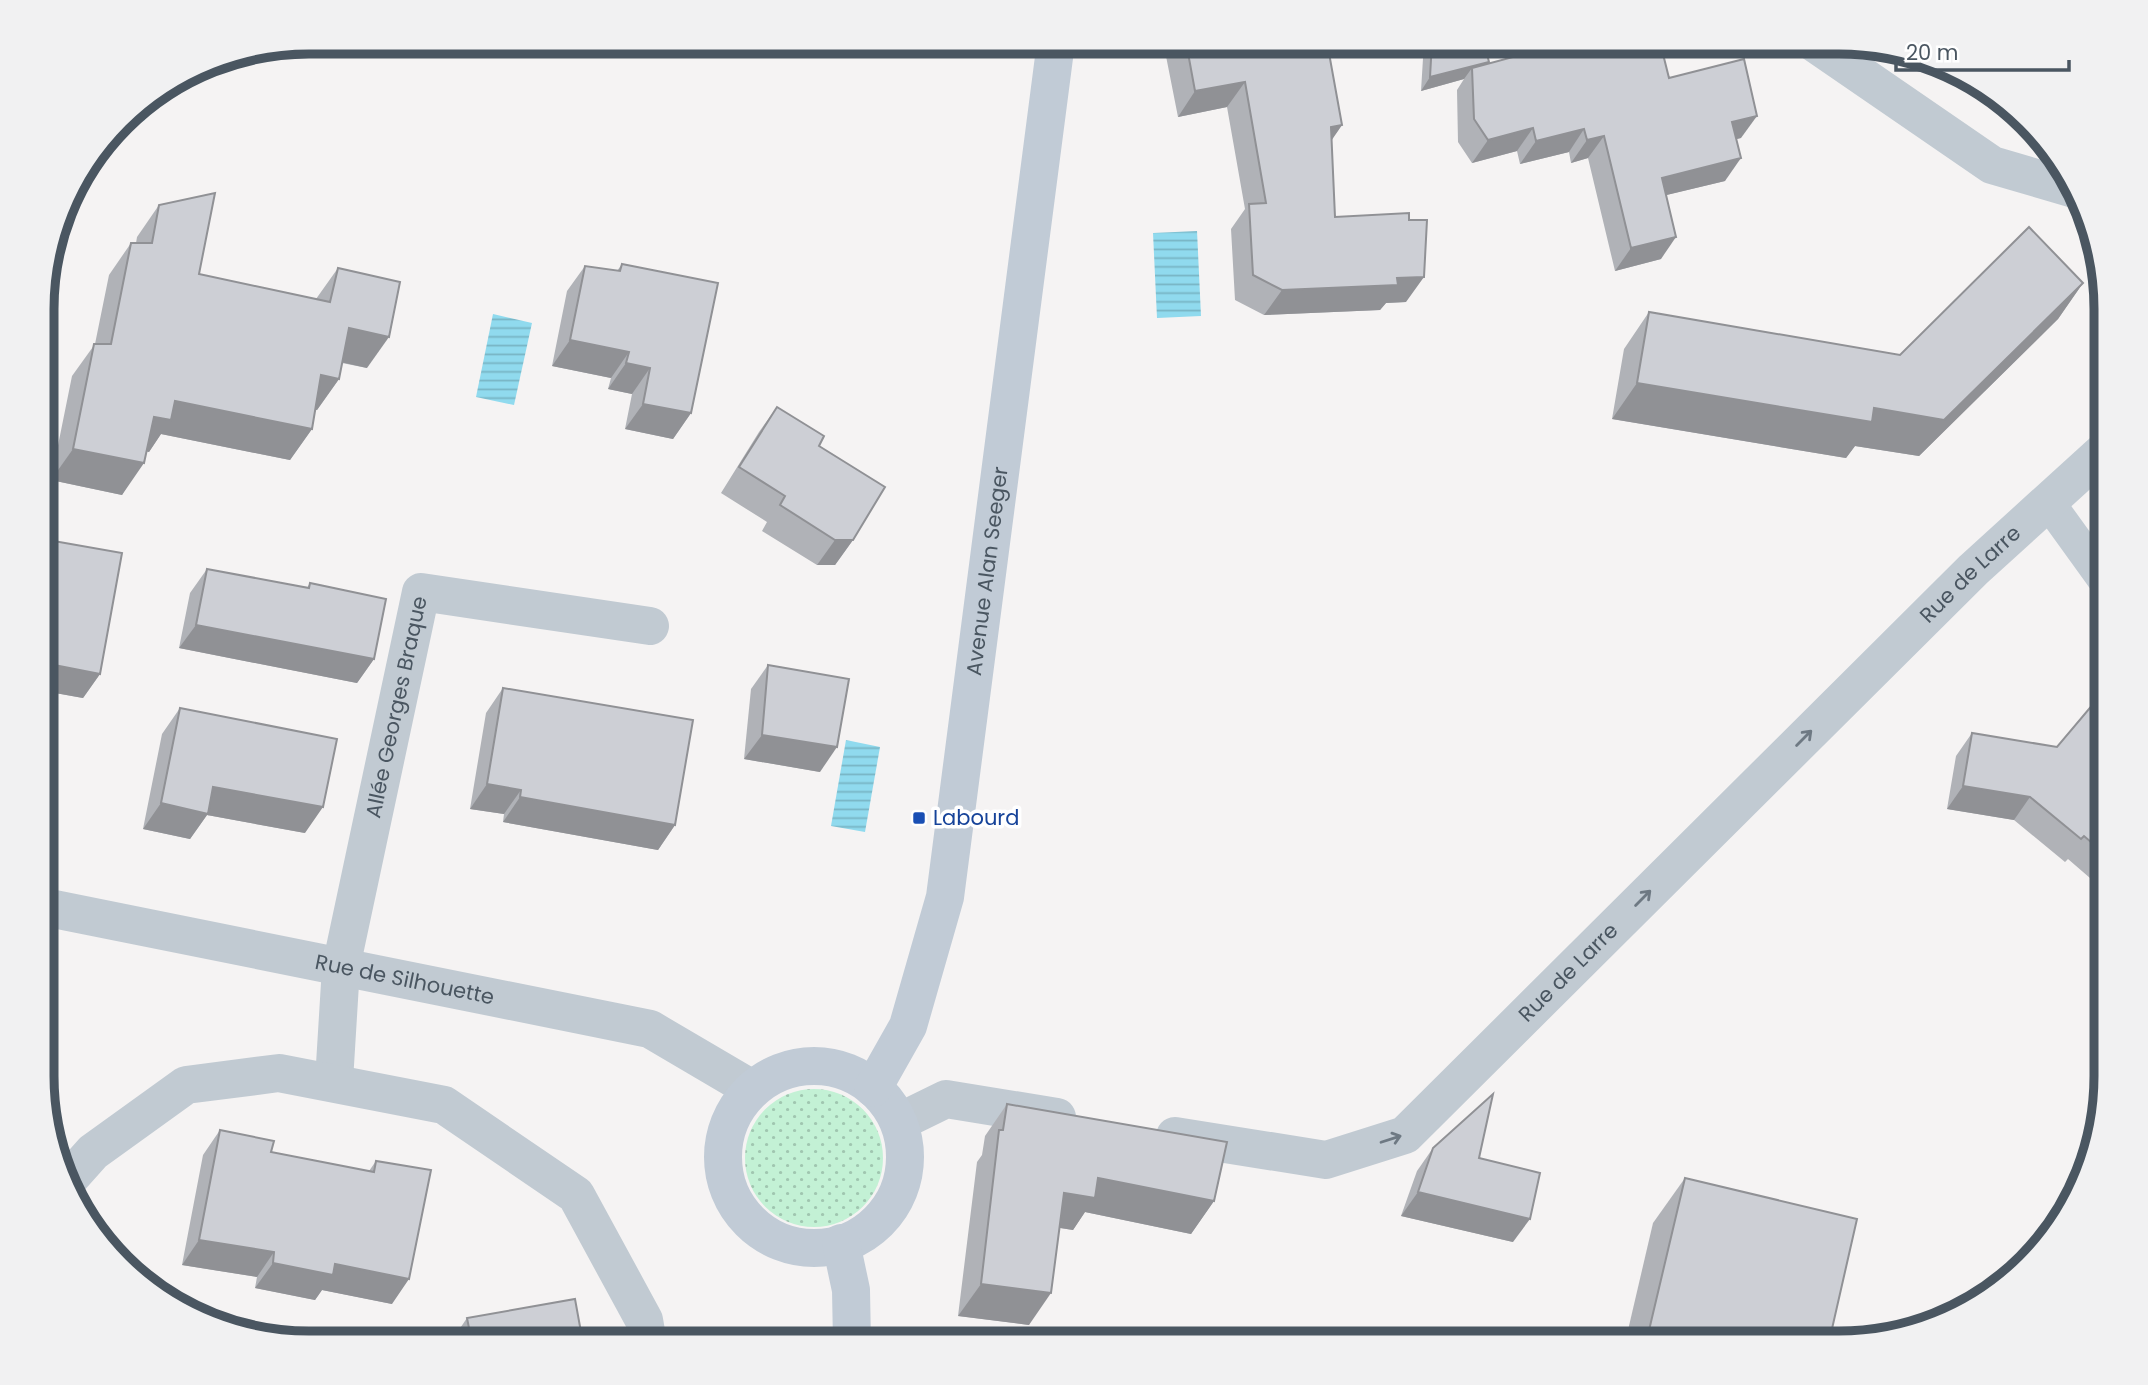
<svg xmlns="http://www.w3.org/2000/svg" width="2148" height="1385" font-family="Poppins,sans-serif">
<defs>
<pattern id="grass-dots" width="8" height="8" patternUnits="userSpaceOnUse" patternTransform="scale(1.75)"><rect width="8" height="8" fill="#c3f1d5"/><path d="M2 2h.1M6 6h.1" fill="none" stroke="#a0c6b0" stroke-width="1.8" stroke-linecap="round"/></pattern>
<pattern id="water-rules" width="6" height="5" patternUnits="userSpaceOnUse" patternTransform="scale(1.75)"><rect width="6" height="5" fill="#90daee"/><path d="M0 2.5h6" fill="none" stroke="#78b4c4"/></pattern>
</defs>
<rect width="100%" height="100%" fill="#f5f3f3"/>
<circle fill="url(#grass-dots)" cx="814" cy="1158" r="69"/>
<g fill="url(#water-rules)">
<path d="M141 104 145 120 119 127Z"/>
<path d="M1197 231 1201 316 1157 318 1153 233Z"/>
<path d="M493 314 532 323 514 405 476 397Z"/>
<path d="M846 740 880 747 865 832 831 826Z"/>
</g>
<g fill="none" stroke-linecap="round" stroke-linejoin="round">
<path stroke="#c1cad2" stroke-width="33" d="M2048 502 2105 581"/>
<g stroke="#c1cad2" stroke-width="38">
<path d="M1813 42 1992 165 2074 189"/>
<path id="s1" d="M44 907 650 1029 752 1089"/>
<path id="s2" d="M334 1081 341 967 421 592 650 626"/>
<path d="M899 1122 946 1099 1057 1117"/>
<path id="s3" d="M1175 1136 1326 1160 1405 1135 1973 570 2105 450"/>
<path d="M68 1180 93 1152 186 1085 279 1073 444 1105 576 1195 644 1320 648 1343"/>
</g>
<g stroke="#c1cbd6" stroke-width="38">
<circle cx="814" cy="1157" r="91"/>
<path id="s4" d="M873 1088 908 1026 945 897 1056 42"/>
<path d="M841 1243 851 1290 852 1343"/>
</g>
</g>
<g fill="#b0b2b7">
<path d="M310 42H321L317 48 267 61 264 51Z"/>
<path d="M1172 42H1327L1342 125 1331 140 1335 217 1406 302 1386 303 1380 310 1264 315 1235 300 1231 229 1245 209 1227 107 1178 117 1165 51Z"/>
<path d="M1424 42H1484L1489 62 1488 64 1556 52 1669 78 1741 138 1736 139 1725 181 1666 195 1661 259 1615 271 1588 158 1571 163 1569 152 1520 164 1517 151 1472 163 1458 142 1457 90 1464 79 1421 91Z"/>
<path d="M159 205 199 274 316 299 338 268 367 368 342 363 339 379 317 410H315L312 429 290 460 161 434 149 452 147 451 122 495 51 480 72 376 95 344 109 275 131 243H136L137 237Z"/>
<path d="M622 264 691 413 673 439 625 429 632 394 608 389 611 378 552 366 567 291 585 266 617 271Z"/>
<path d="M2083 283 2058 319 1919 456 1855 446 1846 458 1612 419 1624 349 1649 312 1900 355Z"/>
<path d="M777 407 819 446 853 540 835 565H817L762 531 767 522 721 493 759 432Z"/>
<path d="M48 540 100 674 83 698 44 691V546Z"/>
<path d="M207 569 307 588 310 583 374 659 357 683 179 648 190 593Z"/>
<path d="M768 665 820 772 744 759 751 689Z"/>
<path d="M503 688 675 825 658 850 503 822 504 814 470 809 486 713Z"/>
<path d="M2105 690V860L2090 878 2068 859 2065 862 2014 820 1947 809 1956 756 1972 733 2057 747Z"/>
<path d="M180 708 305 833 207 815 190 839 143 829 162 734Z"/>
<path d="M1007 1104 1214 1201 1191 1234 1085 1212 1073 1230 1060 1228 1029 1325 958 1316 977 1162 982 1155 985 1136Z"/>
<path d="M220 1130 271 1152 369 1171 376 1161 392 1304 322 1290 315 1300 255 1288 257 1277 182 1265 203 1155Z"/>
<path d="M1433 1148 1479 1158 1513 1242 1401 1216 1417 1171Z"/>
<path d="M1685 1178 1829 1342 1625 1343 1653 1223Z"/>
<path d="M467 1318 583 1343H450Z"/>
</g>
<g fill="#909195">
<path d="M310 42H321L317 48 267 61 275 49Z"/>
<path d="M1489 62 1480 75 1472 68 1464 79 1421 91 1430 77Z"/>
<path d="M1245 82 1227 107 1178 117 1195 91Z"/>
<path d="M1757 116 1741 138 1716 144 1732 122Z"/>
<path d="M1342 125 1325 150 1331 127Z"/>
<path d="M1533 128 1517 151 1472 163 1488 140Z"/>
<path d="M1584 129 1569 152 1520 164 1536 141Z"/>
<path d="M1604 136 1588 158 1571 163 1587 140Z"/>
<path d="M1741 158 1725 181 1646 200 1662 178Z"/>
<path d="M1676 237 1661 259 1615 271 1631 248Z"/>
<path d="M1424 277 1406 302 1386 303 1380 310 1264 315 1282 290 1397 278Z"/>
<path d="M2083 283 2058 319 1919 456 1855 446 1846 458 1612 419 1637 383 1874 408Z"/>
<path d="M349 328 389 337 367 368 327 359Z"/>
<path d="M570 340 629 352 611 378 552 366Z"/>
<path d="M626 363 650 368 632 394 608 389Z"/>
<path d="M321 375 339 379 317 410 299 406Z"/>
<path d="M175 401 312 429 290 460 161 434 149 452 132 449 154 417Z"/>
<path d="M643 404 691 413 673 439 625 429Z"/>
<path d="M73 449 144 463 122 495 51 480Z"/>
<path d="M835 540H853L835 565H817Z"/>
<path d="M196 625 374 659 357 683 179 648Z"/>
<path d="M44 663 100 674 83 698 44 691Z"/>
<path d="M762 735 837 747 820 772 744 759Z"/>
<path d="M487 784 521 790 504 814 470 809Z"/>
<path d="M1963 786 2030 797 2014 820 1947 809Z"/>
<path d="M213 787 323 807 305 833 207 815 190 839 143 829 161 803Z"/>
<path d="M520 797 675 825 658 850 503 822Z"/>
<path d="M2105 856V860L2090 878Z"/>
<path d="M1098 1178 1214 1201 1191 1234 1085 1212 1073 1230 1042 1225 1064 1193Z"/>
<path d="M1418 1192 1530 1219 1513 1242 1401 1216Z"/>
<path d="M199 1240 274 1252 257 1277 182 1265Z"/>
<path d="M273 1263 335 1264 409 1279 392 1304 322 1290 315 1300 255 1288Z"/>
<path d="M981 1284 1051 1293 1029 1325 958 1316Z"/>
</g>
<g fill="#cdcfd5" stroke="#909195" stroke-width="2">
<path d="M1186 42H1327L1342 125 1331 127 1335 217 1409 213V220H1427L1424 277 1397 278 1398 285 1282 290 1253 275 1249 204 1266 203 1245 82 1195 91Z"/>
<path d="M1432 42H1484L1489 62 1430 77Z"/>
<path d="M1595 42H1660L1669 78 1744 59 1757 116 1732 122 1741 158 1662 178 1676 237 1631 248 1604 136 1587 140 1584 129 1536 141 1533 128 1488 140 1474 119 1472 68 1554 46 1556 52Z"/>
<path d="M215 193 199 274 330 302 338 268 400 282 389 337 349 328 339 379 321 375 312 429 175 401 171 420 154 417 144 463 73 449 94 344H111L131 243H152L159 205Z"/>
<path d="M2029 227 2083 283 1944 420 1874 408 1872 422 1637 383 1649 312 1900 355Z"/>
<path d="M622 264 718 283 691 413 643 404 650 368 626 363 629 352 570 340 585 266 620 271Z"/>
<path d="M777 407 824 436 819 446 885 487 853 540H835L780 505 785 496 739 467Z"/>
<path d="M48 540 122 553 100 674 44 663V563Z"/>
<path d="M207 569 309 588 310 583 386 599 374 659 196 625Z"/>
<path d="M768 665 849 679 837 747 762 735Z"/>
<path d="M503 688 693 720 675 825 520 797 521 790 487 784Z"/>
<path d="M2105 690V854L2084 836 2081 839 2030 797 1963 786 1972 733 2057 747Z"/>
<path d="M180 708 337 739 323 807 213 787 208 814 161 803Z"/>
<path d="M1493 1094 1479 1158 1540 1173 1530 1219 1418 1192 1433 1148Z"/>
<path d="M1007 1104 1227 1142 1214 1201 1098 1178 1095 1198 1064 1193 1051 1293 981 1284 999 1130H1003Z"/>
<path d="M220 1130 274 1141 271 1152 374 1172 376 1161 431 1170 409 1279 335 1264 333 1275 273 1263 274 1252 199 1240Z"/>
<path d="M1685 1178 1857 1219 1829 1342 1646 1343Z"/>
<path d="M575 1299 583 1343H472L467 1318Z"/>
</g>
<defs><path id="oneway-shaft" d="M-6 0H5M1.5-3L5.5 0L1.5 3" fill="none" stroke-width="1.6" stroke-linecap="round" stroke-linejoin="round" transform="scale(1.75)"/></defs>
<g stroke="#6e7983">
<use href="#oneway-shaft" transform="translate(1804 738) rotate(-45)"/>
<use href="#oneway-shaft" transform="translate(1643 898) rotate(-45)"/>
<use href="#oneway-shaft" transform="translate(1391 1139) rotate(-18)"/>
</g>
<rect fill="#1a4fb4" stroke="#fff" stroke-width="2.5" x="912" y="811" width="14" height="14" rx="3.5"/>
<g text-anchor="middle" stroke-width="7" stroke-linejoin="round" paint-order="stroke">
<g font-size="21" fill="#4a5661" stroke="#fff">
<text dy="7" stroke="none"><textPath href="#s4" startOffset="534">Avenue Alan Seeger</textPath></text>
<text dy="7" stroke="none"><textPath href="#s3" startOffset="1032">Rue de Larre</textPath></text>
<text dy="7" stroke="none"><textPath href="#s2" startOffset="380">Allée Georges Braque</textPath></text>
<text dy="7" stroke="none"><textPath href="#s3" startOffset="466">Rue de Larre</textPath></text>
<text dy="7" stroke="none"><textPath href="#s1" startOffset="368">Rue de Silhouette</textPath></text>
</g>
<g font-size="21" fill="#164399" stroke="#fff" text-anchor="start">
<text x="933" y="825">Labourd</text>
</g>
</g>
<path d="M0 0H2148V1385H0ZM309 54H1839A255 255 0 0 1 2094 309V1076A255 255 0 0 1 1839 1331H309A255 255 0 0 1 54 1076V309A255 255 0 0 1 309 54Z" fill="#f1f1f2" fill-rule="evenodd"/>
<path fill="none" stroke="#4a5661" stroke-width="9" d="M309 54H1839A255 255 0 0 1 2094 309V1076A255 255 0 0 1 1839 1331H309A255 255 0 0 1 54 1076V309A255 255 0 0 1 309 54Z"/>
<path d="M1896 60v10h173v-10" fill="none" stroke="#4a5661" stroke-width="3.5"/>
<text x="1906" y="60" font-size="21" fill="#4a5661" stroke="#ffffff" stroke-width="5" paint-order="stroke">20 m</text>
</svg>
